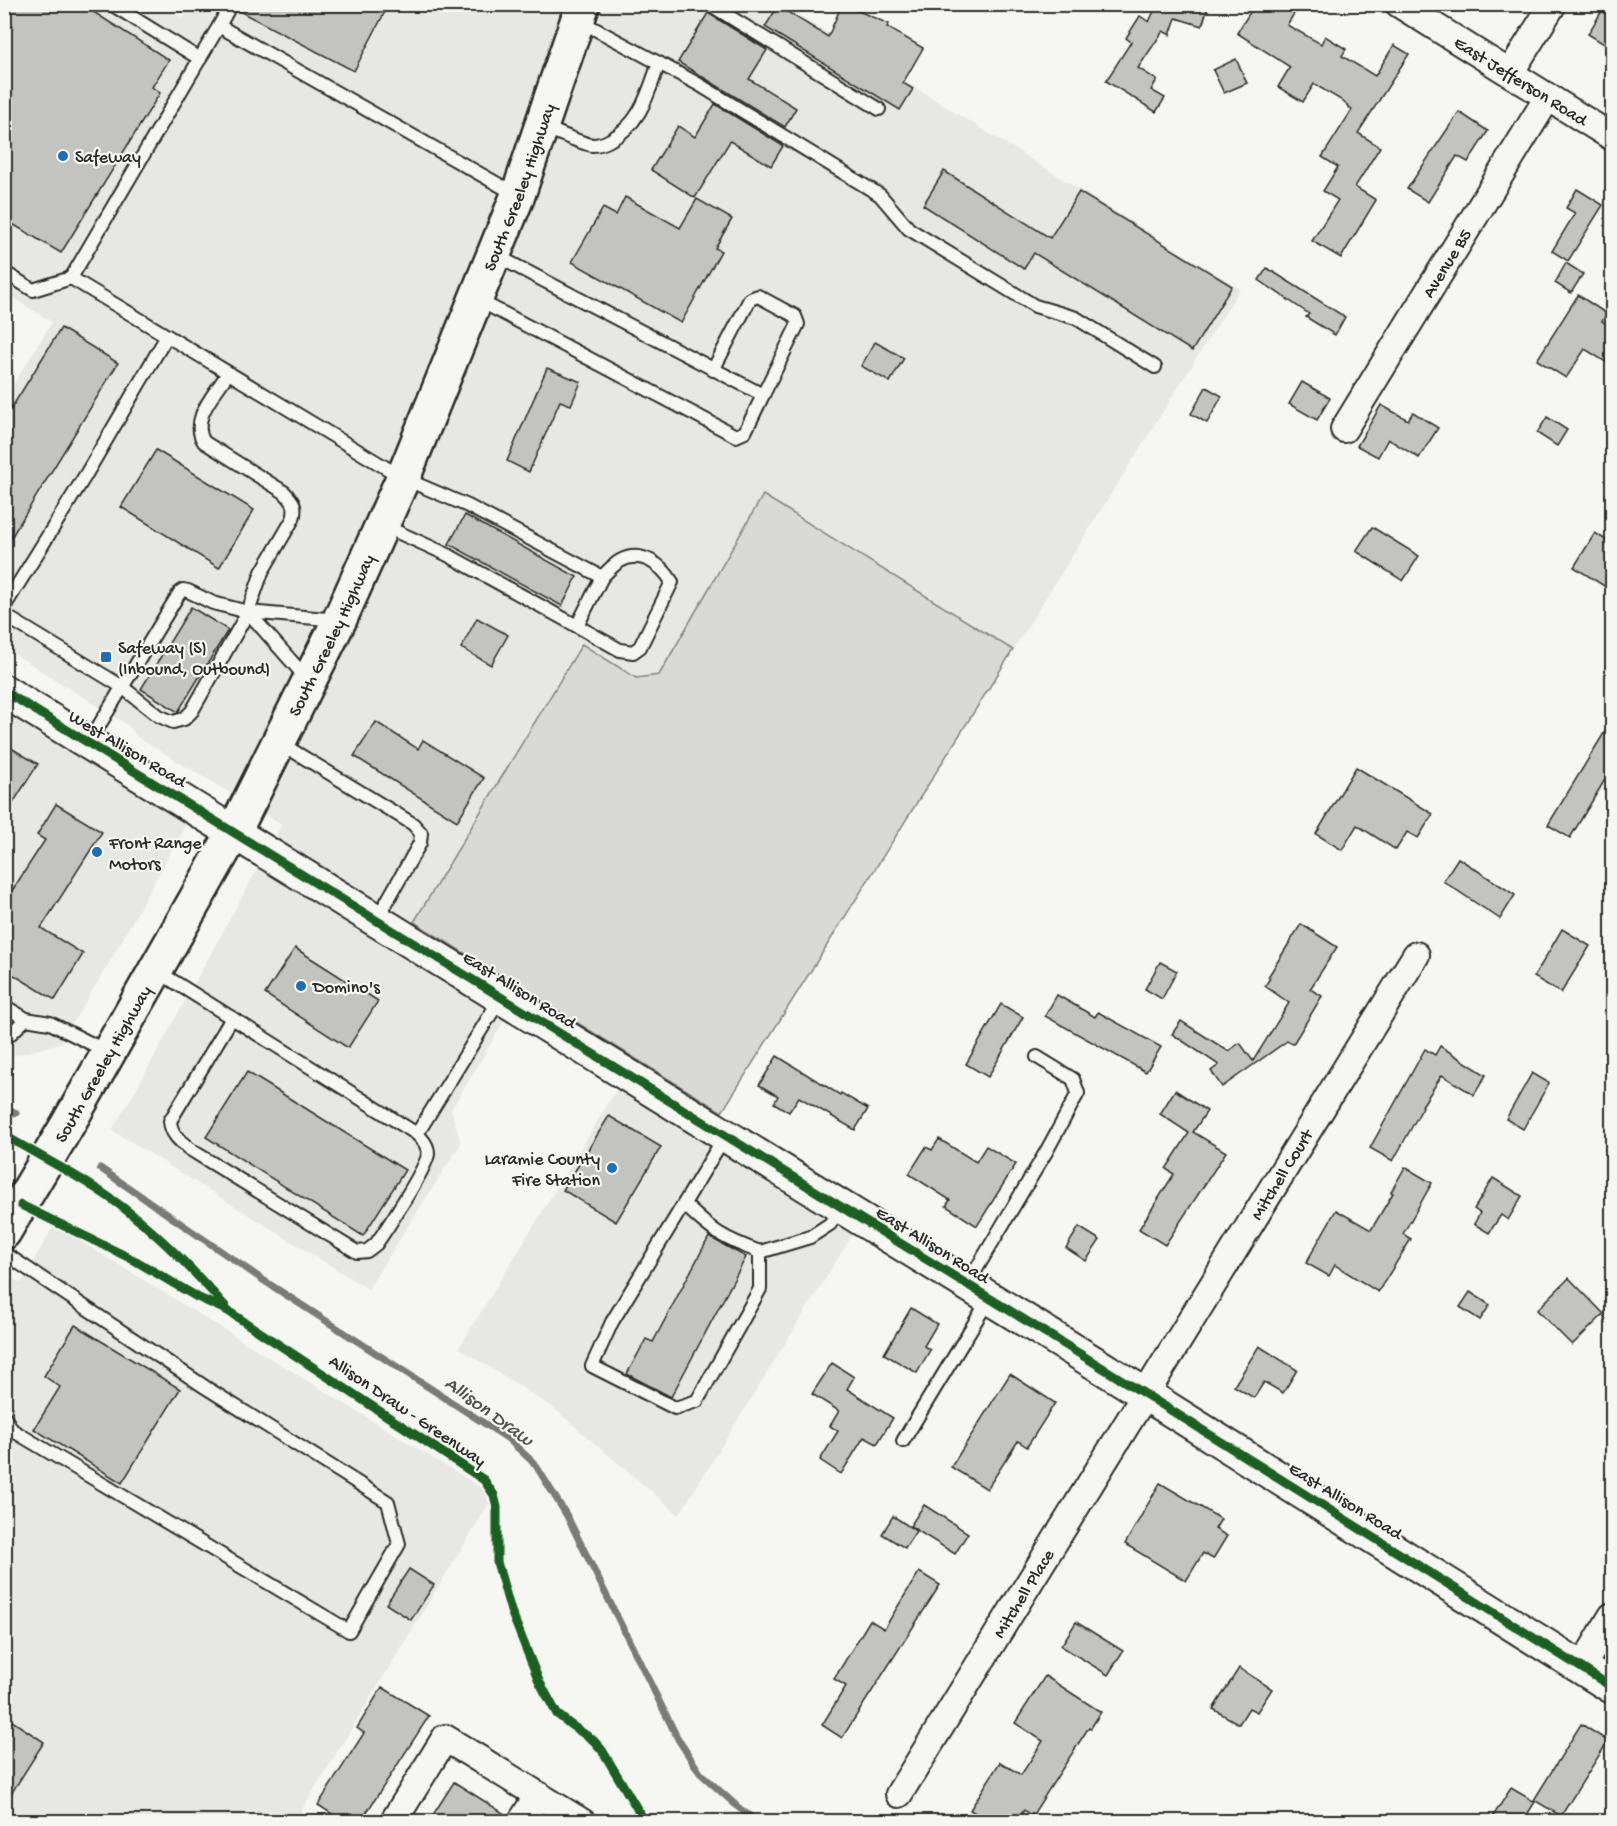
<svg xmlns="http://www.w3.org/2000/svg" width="1617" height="1826" font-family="'Gochi Hand',sans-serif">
<rect width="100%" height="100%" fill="#f6f6f2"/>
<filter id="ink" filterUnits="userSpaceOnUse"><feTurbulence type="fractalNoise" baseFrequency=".0167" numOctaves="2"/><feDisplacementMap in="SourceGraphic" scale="12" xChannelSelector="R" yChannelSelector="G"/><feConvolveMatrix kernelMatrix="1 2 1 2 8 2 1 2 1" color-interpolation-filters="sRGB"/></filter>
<g filter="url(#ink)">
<g fill="#e7e7e3">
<path d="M191 4 782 5 1240 289 1013 650 763 495 659 675 636 678 581 644 414 922 523 989 451 1110 461 1143 368 1289 112 1130 137 1088 282 824 137 737 128 725 5 648 4 400 52 322 5 293V5H161L183 18Z"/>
<path d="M4 702 186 818 187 823 113 956 61 1043 5 1058Z"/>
<path d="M620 1084 856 1229 679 1515 551 1406 459 1348Z"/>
<path d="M54 1225 485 1490 489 1504 295 1821H5L4 1274 21 1283Z"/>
</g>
<path fill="#d9d9d5" stroke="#828280" stroke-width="1.5" d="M763 495 1013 650 722 1112 414 922 582 644 636 678 659 675Z"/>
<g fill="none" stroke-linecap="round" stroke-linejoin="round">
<g stroke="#7a7a78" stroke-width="7">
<path d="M4 1107 16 1113"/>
<path d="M100 1168 263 1280 507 1438 535 1464 567 1516 678 1739 700 1773 739 1808 758 1822"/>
</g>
</g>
<g fill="#c3c3c0" stroke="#2b2b2b" stroke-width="1.5">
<path d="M4 4H81L169 60 152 87 160 93 61 253 4 219Z"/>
<path d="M239 4H389L354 71 237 10Z"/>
<path d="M842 4 889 24 887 27 923 48 903 83 913 89 900 110 765 27 778 6 828 37Z"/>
<path d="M1146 4H1209L1202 26 1176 18 1170 35 1163 31 1138 68 1157 80 1151 90 1165 98 1156 112 1106 81 1131 42 1126 38 1140 16 1149 22 1154 11 1145 9Z"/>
<path d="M1255 4H1300L1287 25 1321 44 1325 36 1346 49 1342 56 1375 76 1394 45 1409 54 1358 133 1380 147 1355 187 1376 200 1341 258 1312 241 1338 200 1323 191 1338 167 1322 157 1352 110 1341 100 1314 84 1303 102 1278 87 1290 67 1237 33Z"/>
<path d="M1606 4H1612V49L1588 34Z"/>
<path d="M708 13 767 50 749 79 796 108 785 127 678 62Z"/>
<path d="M1236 59 1247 83 1224 93 1213 70Z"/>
<path d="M715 104 783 146 771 166 730 141 695 198 651 170 678 126 695 137Z"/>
<path d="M1459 112 1488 131 1468 162 1457 156 1428 202 1407 189Z"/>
<path d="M944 171 1050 238 1079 192 1232 286 1192 351 1034 253 1024 269 923 205Z"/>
<path d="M1577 189 1603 205 1568 261 1552 251 1575 213 1566 208Z"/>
<path d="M625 197 680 228 697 199 732 219 715 248 721 251 681 323 572 262 603 208 616 215Z"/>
<path d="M1566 263 1583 274 1571 293 1555 283Z"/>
<path d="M1267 268 1345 317 1335 335 1306 317 1309 314 1259 280Z"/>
<path d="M1578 295 1607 314 1602 321 1612 328V366L1585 349 1566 378 1537 360Z"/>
<path d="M61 328 118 363 4 549V420Z"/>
<path d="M875 342 904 358 890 382 861 366Z"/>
<path d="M547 368 581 382 571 405 560 401 529 472 507 461Z"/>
<path d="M1302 382 1330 398 1317 420 1289 404Z"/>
<path d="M1206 387 1222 396 1207 423 1191 414Z"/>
<path d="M1381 405 1408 420 1413 412 1438 428 1419 458 1388 439 1378 457 1357 446Z"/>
<path d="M1547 417 1567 430 1557 446 1537 433Z"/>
<path d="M156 450 254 510 219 568 121 507Z"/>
<path d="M465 515 577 577 562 606 449 544Z"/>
<path d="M1372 527 1419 556 1403 581 1356 551Z"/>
<path d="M1595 533 1612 544V591L1574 567Z"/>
<path d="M191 607 228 630 178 712 141 689Z"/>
<path d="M477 618 508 635 491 665 461 648Z"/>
<path d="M1612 720V768L1570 838 1548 825Z"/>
<path d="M376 722 418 749 423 740 484 778 457 821 354 756Z"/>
<path d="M11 748 38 764 4 817V759Z"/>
<path d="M1356 767 1433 814 1418 838 1407 832 1396 850 1357 825 1342 850 1316 834Z"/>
<path d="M56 804 102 832 41 928 83 954 55 1000 4 969V903L45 840 37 835Z"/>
<path d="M1458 858 1515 895 1500 919 1443 881Z"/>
<path d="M1301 924 1337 947 1310 989 1322 996 1293 1044 1287 1041 1222 1087 1211 1071 1219 1065 1172 1034 1181 1021 1228 1051 1240 1043 1253 1061 1289 1003 1265 986 1270 978 1268 977Z"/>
<path d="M1562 929 1590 946 1561 993 1534 977Z"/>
<path d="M295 948 378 1001 348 1048 265 994Z"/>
<path d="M1160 962 1177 971 1162 999 1145 989Z"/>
<path d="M1057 995 1095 1017 1098 1012 1161 1047 1146 1072 1045 1016Z"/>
<path d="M1001 1004 1023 1017 988 1077 966 1064Z"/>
<path d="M1440 1046 1486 1075 1474 1095 1442 1075 1422 1106 1423 1107 1393 1161 1370 1148 1425 1049 1435 1055Z"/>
<path d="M777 1056 840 1095 841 1093 868 1109 855 1130 799 1097 789 1112 774 1103 778 1096 759 1085Z"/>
<path d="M247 1072 405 1170 363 1236 206 1137Z"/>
<path d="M1532 1073 1549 1083 1523 1129 1506 1119Z"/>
<path d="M1175 1090 1207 1111 1193 1132 1226 1152 1165 1245 1139 1229 1174 1174 1166 1169 1189 1133 1160 1114Z"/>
<path d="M609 1116 661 1147 616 1222 563 1190Z"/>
<path d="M939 1139 976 1162 986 1146 1016 1164 977 1226 946 1206 950 1200 909 1174 926 1147 932 1150Z"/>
<path d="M1405 1167 1432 1183 1403 1234 1411 1239 1378 1292 1335 1265 1329 1276 1306 1263 1336 1210 1371 1230 1393 1193 1391 1192Z"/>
<path d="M1493 1178 1522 1196 1508 1220 1501 1215 1489 1233 1474 1224 1480 1213 1474 1209Z"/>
<path d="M1079 1227 1100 1240 1086 1261 1066 1248Z"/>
<path d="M709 1237 746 1257 671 1397 627 1374 646 1339 653 1342Z"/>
<path d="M1569 1278 1604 1314 1572 1345 1537 1310Z"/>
<path d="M1470 1292 1490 1305 1480 1320 1460 1307Z"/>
<path d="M911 1308 937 1324 924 1346 930 1350 917 1373 884 1354Z"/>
<path d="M75 1325 180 1389 122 1483 34 1429 60 1387 44 1376Z"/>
<path d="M1259 1346 1297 1370 1283 1393 1264 1382 1254 1398 1234 1386Z"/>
<path d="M832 1363 854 1377 847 1389 893 1418 877 1444 864 1437 841 1474 820 1460 838 1431 830 1426 839 1411 812 1394Z"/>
<path d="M1010 1374 1055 1403 1027 1447 1018 1441 987 1489 951 1467Z"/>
<path d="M1160 1483 1221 1519 1215 1529 1227 1536 1213 1559 1203 1553 1186 1581 1125 1544Z"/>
<path d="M924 1505 968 1533 955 1554 910 1526Z"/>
<path d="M893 1516 916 1531 905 1548 882 1534Z"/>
<path d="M409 1569 434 1585 411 1620 386 1604Z"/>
<path d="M919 1572 940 1585 842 1738 822 1725 846 1686 834 1679 870 1620 884 1629Z"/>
<path d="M1076 1622 1123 1651 1108 1675 1061 1646Z"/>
<path d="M1239 1668 1272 1689 1257 1712 1249 1708 1239 1724 1213 1709Z"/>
<path d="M1045 1676 1101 1712 1091 1728 1089 1727 1032 1816 1024 1810 1017 1821H989L970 1810 1000 1762 1021 1775 1043 1741 1015 1723Z"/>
<path d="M382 1687 429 1716 361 1821H343L318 1805 364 1733 357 1728Z"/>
<path d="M12 1721 44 1742 4 1805V1733Z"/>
<path d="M1581 1724 1608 1741 1561 1816 1534 1800Z"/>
<path d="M454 1782 508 1816 506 1821H429Z"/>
<path d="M1511 1788 1535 1802 1523 1821H1490Z"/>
</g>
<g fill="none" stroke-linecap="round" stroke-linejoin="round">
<defs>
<g id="service">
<path d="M111 4 200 59"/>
<path d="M709 4 879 109"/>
<path d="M578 20 698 84 880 195 909 229 1035 306 1076 318 1155 367"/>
<path d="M219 26 231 4"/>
<path d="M543 127C555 131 579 143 592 145 597 145 605 143 610 140 641 124 648 93 659 63"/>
<path d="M4 272 33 290 71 278"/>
<path d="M478 300 736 436 745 432 763 395 495 255"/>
<path d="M713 370 750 299 758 296 795 316 798 324 763 395"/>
<path d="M228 373C216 393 189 419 204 442L284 492C293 501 297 506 293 519L262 572 248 612"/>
<path d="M382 525 446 554 577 626 602 577 468 506 403 478 71 278 219 26 517 195"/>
<path d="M4 607 85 476 167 336"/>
<path d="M4 615 121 686 159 716 173 722 184 719 192 711 248 612 213 603 188 591 183 590 180 592 89 742"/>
<path d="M577 626 620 650 633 652 640 647 672 582C662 565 641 549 620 561 613 565 607 572 602 577"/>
<path d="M308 680 248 612 338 620"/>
<path d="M280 743 413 824 421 833 420 843 377 919"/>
<path d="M157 971 417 1134 500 999"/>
<path d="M4 1006 26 1019 50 1023 108 1052"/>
<path d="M232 1018 170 1121C171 1135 181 1142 191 1150L357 1252 367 1251 376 1244C386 1230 427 1167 428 1154 428 1145 423 1140 417 1134"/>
<path d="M4 1040 26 1019"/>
<path d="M725 1136 612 1322 592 1366 675 1408 697 1401 760 1289V1252L810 1237 830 1224 841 1208"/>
<path d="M684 1204C711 1231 724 1239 760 1252"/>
<path d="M4 1253 205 1387 388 1502 399 1544 349 1631 12 1430 4 1416"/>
<path d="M968 1283 1046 1152 1078 1093 1073 1079 1037 1057"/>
<path d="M903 1441 989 1299"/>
</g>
<g id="minor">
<path id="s1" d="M1399 4 1612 137"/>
<path d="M1510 73 1553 4"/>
<path id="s2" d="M1344 429 1548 97"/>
<path d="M1582 1667 1612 1616"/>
<path id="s3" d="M899 1794 1416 955"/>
<path d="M393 1822 445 1738 582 1822"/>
<path d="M521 1822 538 1795"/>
</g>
<path id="tertiary" d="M4 691 1145 1394 1612 1687"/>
<g id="trunk">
<path id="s4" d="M4 1232 68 1124 234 832 339 621 403 478 518 195 583 4"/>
</g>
</defs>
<use href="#service" stroke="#2b2b2b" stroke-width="16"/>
<use href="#minor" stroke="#2b2b2b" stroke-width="30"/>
<use href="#tertiary" stroke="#2b2b2b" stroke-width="36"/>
<use href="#trunk" stroke="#2b2b2b" stroke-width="38"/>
<use href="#service" stroke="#f6f6f2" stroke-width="12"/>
<use href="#minor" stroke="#f6f6f2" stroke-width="26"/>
<use href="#tertiary" stroke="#f6f6f2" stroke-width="32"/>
<use href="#trunk" stroke="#f6f6f2" stroke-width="33"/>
<defs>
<g id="cycleway">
<path d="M4 691 1145 1394 1612 1687"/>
<path d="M4 1135C46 1160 92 1182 130 1213 164 1240 196 1273 225 1306"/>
<path d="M21 1205 136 1261 197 1297 228 1311 484 1480 494 1495 497 1507V1562L511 1611 539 1681 557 1714 571 1725 593 1740 602 1750 645 1822"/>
</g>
</defs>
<use href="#cycleway" stroke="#f6f6f2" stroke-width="13"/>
<use href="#cycleway" stroke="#1b5e20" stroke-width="9"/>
</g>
</g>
<g fill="#1f6fb2" stroke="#f6f6f2" stroke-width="2">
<circle cx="63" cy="156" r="6"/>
<rect x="100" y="651" width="12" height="12" rx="3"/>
<circle cx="97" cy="852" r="6"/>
<circle cx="301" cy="986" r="6"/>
<circle cx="612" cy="1168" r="6"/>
</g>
<g text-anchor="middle" stroke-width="4.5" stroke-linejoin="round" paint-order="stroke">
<g font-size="18" fill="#2b2b2b" stroke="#f6f6f2">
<text dy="6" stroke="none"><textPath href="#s1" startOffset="144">East Jefferson Road</textPath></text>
<text dy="6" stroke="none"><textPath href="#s4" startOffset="1167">South Greeley Highway</textPath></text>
<text dy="6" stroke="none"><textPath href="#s2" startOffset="195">Avenue B5</textPath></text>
<text dy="6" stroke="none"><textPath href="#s4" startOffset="681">South Greeley Highway</textPath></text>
<text transform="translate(128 748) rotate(31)" y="6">West Allison Road</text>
<text transform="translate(520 989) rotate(32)" y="6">East Allison Road</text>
<text dy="6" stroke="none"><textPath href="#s4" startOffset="195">South Greeley Highway</textPath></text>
<text dy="6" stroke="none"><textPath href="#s3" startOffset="728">Mitchell Court</textPath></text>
<text transform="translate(933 1244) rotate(32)" y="6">East Allison Road</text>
<text transform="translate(408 1410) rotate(34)" y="6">Allison Draw - Greenway</text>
<text transform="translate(1346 1500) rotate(32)" y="6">East Allison Road</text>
<text dy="6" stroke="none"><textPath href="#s3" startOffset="236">Mitchell Place</textPath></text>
</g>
<g font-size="18" fill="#2b2b2b" stroke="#f6f6f2" text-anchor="start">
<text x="75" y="162">Safeway</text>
<text x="118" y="653">Safeway (S)<tspan x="118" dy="21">(Inbound, Outbound)</tspan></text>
<text x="109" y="848">Front Range<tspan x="109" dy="21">Motors</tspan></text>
<text x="313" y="992">Domino's</text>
<text x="600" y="1164" text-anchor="end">Laramie County<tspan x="600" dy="21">Fire Station</tspan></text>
</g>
<g font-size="20" font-style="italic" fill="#525251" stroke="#f6f6f2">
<text transform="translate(490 1410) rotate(36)" y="7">Allison Draw</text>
</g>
</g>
<rect width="1617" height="1826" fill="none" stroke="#f6f6f2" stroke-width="24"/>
<rect x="12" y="12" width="1593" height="1802" fill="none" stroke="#2b2b2b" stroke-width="2" filter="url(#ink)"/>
</svg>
